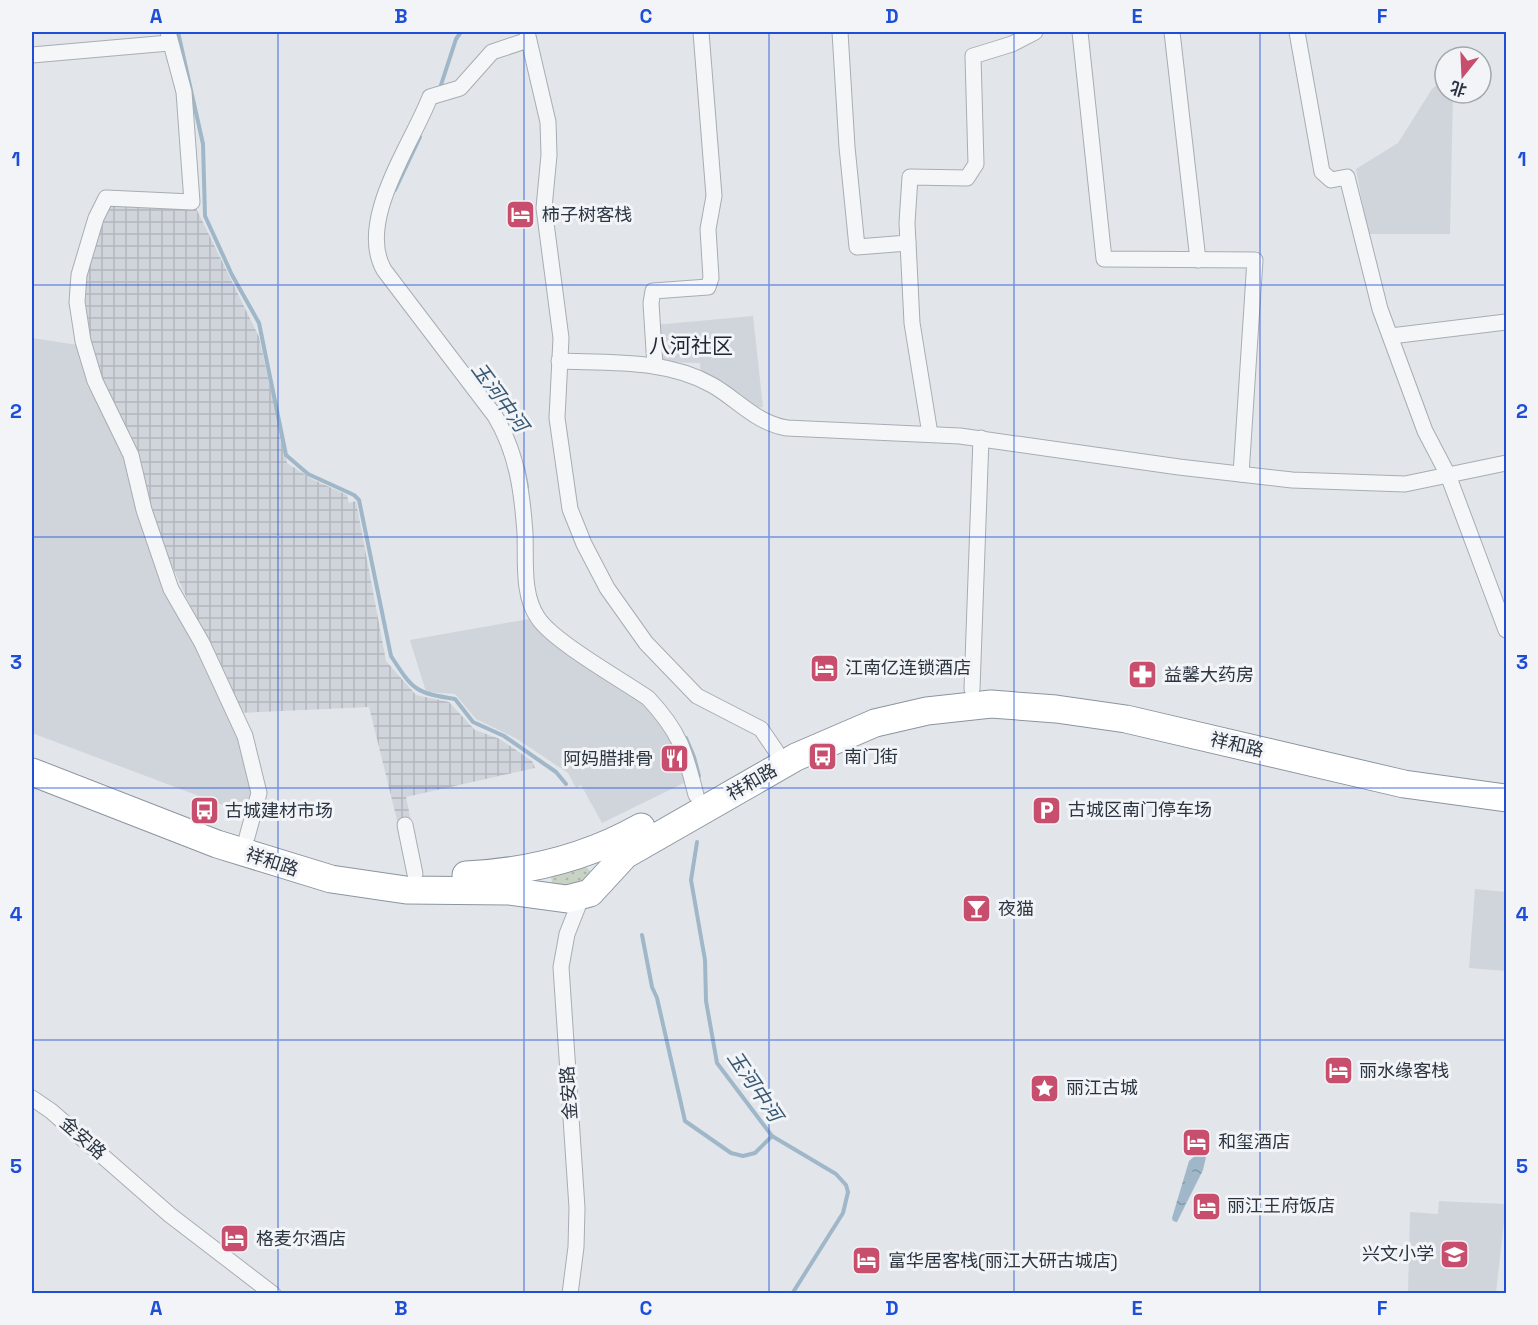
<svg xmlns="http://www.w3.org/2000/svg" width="1538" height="1325" font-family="'Space Grotesk','Noto Sans SC',sans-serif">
<defs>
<pattern id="industrial-grid" width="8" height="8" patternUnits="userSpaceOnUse" patternTransform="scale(1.5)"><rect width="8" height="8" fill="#d0d5db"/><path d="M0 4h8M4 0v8" fill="none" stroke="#b3b7bd"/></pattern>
<pattern id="green-dots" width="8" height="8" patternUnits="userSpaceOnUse" patternTransform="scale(1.5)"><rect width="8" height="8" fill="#c9d3c4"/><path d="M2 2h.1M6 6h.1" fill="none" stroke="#adb6aa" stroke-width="1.8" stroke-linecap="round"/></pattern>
<pattern id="water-ripples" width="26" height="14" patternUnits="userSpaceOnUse" patternTransform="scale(1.5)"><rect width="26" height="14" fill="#9fb7c8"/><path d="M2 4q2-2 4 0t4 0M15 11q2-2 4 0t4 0" fill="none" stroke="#8296a4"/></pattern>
</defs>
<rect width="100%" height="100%" fill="#e2e6ea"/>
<g fill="#d0d5db">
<path d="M1445 78V93H1453L1450 234H1368L1356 169 1398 143 1432 89Z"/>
<path d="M753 316 763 407 748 409 701 378 700 363 658 362 654 325Z"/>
<path d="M32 338 78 345 87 385 128 456 150 550 238 731 256 788 249 815 32 733Z"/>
<path d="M529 619 663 719 688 781 602 823 581 785 576 788 568 773 517 739 476 719 455 694 426 692 410 640Z"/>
<path d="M1475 889 1506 892V971L1469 968Z"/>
<path d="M1439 1201 1506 1204 1496 1293H1408L1410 1212 1438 1214Z"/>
</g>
<path fill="url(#industrial-grid)" d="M109 205 196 208 259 337 287 463 312 479 347 495 349 503 356 501 386 661 416 695 449 702 475 730 500 739 532 761 535 768 406 797 411 821 398 824 369 707 240 713 148 514 97 371 84 320V277L96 235Z"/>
<path fill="url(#green-dots)" d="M585 866 591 872 588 888 552 884 551 876Z"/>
<path fill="url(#water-ripples)" d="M1197 1154 1206 1157 1203 1170 1177 1222 1173 1221 1172 1218 1189 1161Z"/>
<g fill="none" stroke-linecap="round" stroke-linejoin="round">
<g stroke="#9fb7c8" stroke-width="4">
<path d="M178 32 203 144 205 216 232 275 259 323 286 455 308 474 354 495 359 500 391 656C413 690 415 693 455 699L473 722 504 736 556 772 566 784"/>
<path d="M440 88 456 39 461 32"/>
<path d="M395 190 420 137"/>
<path d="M523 467 527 487"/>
<path d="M686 738 694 757 699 776"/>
<path d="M697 842 691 880 705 960 706 1001 717 1063 772 1136 836 1174 846 1185 848 1192 843 1213 792 1294"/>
<path d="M642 935 652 987 657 998 685 1121 731 1153 743 1156 755 1153 772 1136"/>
</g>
<defs>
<g id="street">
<path d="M168 32 184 92 192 202 106 198 96 218 79 275 77 302 83 341 95 381 131 455 144 510 171 589 202 643 245 736 259 793 247 837"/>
<path d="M527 32 548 122 549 155 544 208 561 338 557 418 570 509 584 544 607 588 646 643 697 696 761 729 776 751"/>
<path d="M840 32 847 147 857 247 908 243"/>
<path d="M1080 32 1104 259 1255 260 1241 474"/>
<path d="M1172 32 1198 260"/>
<path d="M1297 32 1322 172 1331 180 1347 177 1380 309 1425 431 1448 475 1506 630"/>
<path d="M528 40 492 52 460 88 430 97C412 144 356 221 384 270L495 416C517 453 522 491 525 533 526 561 522 595 538 618 554 642 622 680 648 698 680 732 685 751 696 795"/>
<path d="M32 55 169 43"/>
<path d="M1391 336 1506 322"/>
<path d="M559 361C610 363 666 359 712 385 737 399 756 423 787 428L960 436 1179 467 1292 480 1405 484 1506 463"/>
<path d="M655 366 651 303 653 291 708 287 711 278 708 229 714 196 701 32"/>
<path d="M930 434 912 323 907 223 910 177 967 178 976 164 973 56 1012 44 1035 32"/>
<path d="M972 689 981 438"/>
<path d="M405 825 415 874"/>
<path d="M32 1098 51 1111 170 1215 273 1294"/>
<path d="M570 1294 576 1247 577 1208 561 967 567 934 582 896"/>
</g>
<g id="highway">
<path d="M32 772 217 844 331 879 406 890 509 891 567 899 590 893 625 855 796 757 875 723 927 711 991 704 1056 709 1126 719 1404 784 1506 798"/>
<path d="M466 875C527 872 588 857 641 827"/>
</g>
</defs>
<use href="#street" stroke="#a7adb4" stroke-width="17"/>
<use href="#highway" stroke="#8a95a0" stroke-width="29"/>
<use href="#street" stroke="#f5f6f8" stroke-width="15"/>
<use href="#highway" stroke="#fff" stroke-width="27"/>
</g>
<path fill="none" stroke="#1d4ed8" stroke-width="1.5" stroke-opacity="0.55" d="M278 32V1294M524 32V1294M769 32V1294M1014 32V1294M1260 32V1294M32 285H1506M32 537H1506M32 788H1506M32 1040H1506"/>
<defs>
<symbol id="hotel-square" viewBox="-11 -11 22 22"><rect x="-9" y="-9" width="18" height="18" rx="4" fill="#c84e6d" stroke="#f2f4f7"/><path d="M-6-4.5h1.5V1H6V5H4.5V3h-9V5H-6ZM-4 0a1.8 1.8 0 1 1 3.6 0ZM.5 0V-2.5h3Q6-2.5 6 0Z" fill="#fff"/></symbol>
<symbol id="pharmacy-square" viewBox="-11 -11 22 22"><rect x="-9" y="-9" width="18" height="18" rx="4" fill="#c84e6d" stroke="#f2f4f7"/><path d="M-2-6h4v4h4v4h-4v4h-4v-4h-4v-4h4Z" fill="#fff"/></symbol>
<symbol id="bus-square" viewBox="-11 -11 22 22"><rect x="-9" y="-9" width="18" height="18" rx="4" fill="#c84e6d" stroke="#f2f4f7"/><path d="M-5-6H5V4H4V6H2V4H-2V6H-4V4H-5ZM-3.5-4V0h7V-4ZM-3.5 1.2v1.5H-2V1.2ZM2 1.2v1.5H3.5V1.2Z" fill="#fff"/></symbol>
<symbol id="restaurant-square" viewBox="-11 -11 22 22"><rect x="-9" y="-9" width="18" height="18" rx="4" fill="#c84e6d" stroke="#f2f4f7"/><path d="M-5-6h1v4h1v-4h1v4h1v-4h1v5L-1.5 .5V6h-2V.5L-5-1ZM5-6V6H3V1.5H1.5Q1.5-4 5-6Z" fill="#fff"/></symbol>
<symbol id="parking-square" viewBox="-11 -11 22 22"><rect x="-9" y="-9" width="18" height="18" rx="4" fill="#c84e6d" stroke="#f2f4f7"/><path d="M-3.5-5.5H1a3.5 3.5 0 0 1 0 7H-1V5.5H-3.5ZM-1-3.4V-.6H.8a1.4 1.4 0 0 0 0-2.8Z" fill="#fff"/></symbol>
<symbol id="bar-square" viewBox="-11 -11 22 22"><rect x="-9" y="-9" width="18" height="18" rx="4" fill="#c84e6d" stroke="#f2f4f7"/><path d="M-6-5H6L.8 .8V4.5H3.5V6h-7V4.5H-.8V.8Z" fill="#fff"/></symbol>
<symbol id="sight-square" viewBox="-11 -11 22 22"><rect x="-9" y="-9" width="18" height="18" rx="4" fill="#c84e6d" stroke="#f2f4f7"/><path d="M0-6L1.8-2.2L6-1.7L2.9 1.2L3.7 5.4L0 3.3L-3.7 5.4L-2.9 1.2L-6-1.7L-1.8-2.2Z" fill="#fff"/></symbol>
<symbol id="school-square" viewBox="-11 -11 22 22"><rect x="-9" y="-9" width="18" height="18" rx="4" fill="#c84e6d" stroke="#f2f4f7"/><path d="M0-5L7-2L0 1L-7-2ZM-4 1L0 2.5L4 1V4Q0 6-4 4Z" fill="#fff"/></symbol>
</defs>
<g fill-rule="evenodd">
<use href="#hotel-square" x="504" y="198" width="33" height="33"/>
<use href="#hotel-square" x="808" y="652" width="33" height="33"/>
<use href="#pharmacy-square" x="1126" y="658" width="33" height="33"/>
<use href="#bus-square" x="806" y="740" width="33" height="33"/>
<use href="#restaurant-square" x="658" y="742" width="33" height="33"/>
<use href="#parking-square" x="1030" y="794" width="33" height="33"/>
<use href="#bus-square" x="188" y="794" width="33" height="33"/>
<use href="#bar-square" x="960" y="892" width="33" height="33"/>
<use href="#hotel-square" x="1322" y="1054" width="33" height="33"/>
<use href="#sight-square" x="1028" y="1072" width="33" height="33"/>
<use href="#hotel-square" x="1180" y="1126" width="33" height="33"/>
<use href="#hotel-square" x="1190" y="1190" width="33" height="33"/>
<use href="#hotel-square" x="218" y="1222" width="33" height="33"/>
<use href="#school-square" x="1438" y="1238" width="33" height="33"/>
<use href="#hotel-square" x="850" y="1244" width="33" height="33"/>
</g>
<g text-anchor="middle" stroke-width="6" stroke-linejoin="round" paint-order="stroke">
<g font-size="18" fill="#2b3541" stroke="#f2f4f7" text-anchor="start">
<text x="542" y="221">柿子树客栈</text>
<text x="845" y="674">江南亿连锁酒店</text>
<text x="1164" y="681">益馨大药房</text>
<text x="844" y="763">南门街</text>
<text x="653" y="765" text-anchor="end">阿妈腊排骨</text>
<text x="1068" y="816">古城区南门停车场</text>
<text x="225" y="817">古城建材市场</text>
<text x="998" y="915">夜猫</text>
<text x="1359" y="1077">丽水缘客栈</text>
<text x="1066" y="1094">丽江古城</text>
<text x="1218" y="1148">和玺酒店</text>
<text x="1227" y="1212">丽江王府饭店</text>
<text x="256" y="1245">格麦尔酒店</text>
<text x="1434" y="1260" text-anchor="end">兴文小学</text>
<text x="888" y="1267">富华居客栈(丽江大研古城店)</text>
</g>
<g font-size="18" fill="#2b3541" stroke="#f2f4f7">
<text transform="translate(1237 745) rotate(13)" y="6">祥和路</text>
<text transform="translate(752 782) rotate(-30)" y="6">祥和路</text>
<text transform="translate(272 862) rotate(18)" y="6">祥和路</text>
<text transform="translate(569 1093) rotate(-94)" y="6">金安路</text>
<text transform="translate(83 1138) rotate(41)" y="6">金安路</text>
</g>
<g font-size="20" font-style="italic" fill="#375873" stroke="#f2f4f7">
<text transform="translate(500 397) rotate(54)" y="7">玉河中河</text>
<text transform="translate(755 1086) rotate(56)" y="7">玉河中河</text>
</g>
<g font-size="21" fill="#1d2632" stroke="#f2f4f7">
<text x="691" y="353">八河社区</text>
</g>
</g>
<rect width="1538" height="1325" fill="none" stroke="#f2f4f7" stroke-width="66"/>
<g transform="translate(1463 75) rotate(198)"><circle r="28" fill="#f2f4f7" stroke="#a2a8ae" stroke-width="1.5"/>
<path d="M0-4.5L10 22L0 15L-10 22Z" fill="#c84e6d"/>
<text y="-9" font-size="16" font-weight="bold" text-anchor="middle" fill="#2b3541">北</text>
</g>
<rect x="33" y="33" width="1472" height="1259" fill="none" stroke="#1d4ed8" stroke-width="2"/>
<g font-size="20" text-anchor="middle" font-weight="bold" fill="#1d4ed8">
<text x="156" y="23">A</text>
<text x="401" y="23">B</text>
<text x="646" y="23">C</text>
<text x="892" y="23">D</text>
<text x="1137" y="23">E</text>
<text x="1382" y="23">F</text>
<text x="16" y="166">1</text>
<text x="1522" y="166">1</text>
<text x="16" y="418">2</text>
<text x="1522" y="418">2</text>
<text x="16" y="669">3</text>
<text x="1522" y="669">3</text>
<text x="16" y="921">4</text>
<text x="1522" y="921">4</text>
<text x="16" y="1173">5</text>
<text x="1522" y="1173">5</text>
<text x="156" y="1315">A</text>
<text x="401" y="1315">B</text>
<text x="646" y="1315">C</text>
<text x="892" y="1315">D</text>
<text x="1137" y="1315">E</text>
<text x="1382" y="1315">F</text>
</g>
</svg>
